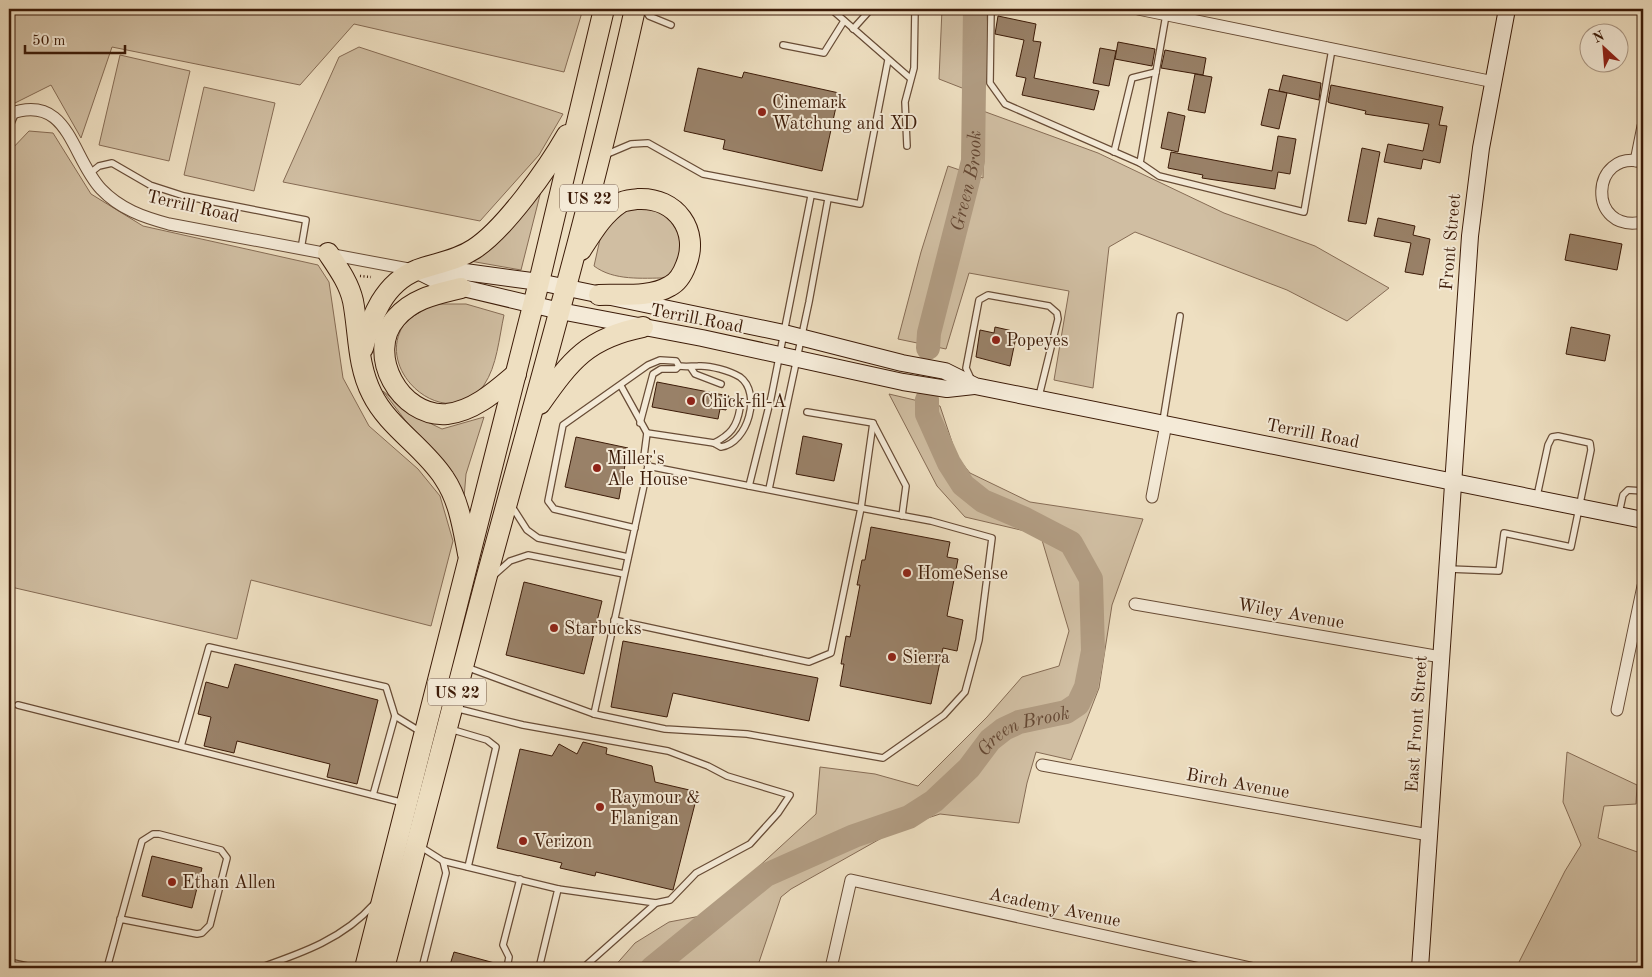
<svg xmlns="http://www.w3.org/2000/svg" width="1652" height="977" font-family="'Old Standard TT',serif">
<rect width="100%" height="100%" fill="#eedfc1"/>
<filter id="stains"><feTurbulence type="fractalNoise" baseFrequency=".004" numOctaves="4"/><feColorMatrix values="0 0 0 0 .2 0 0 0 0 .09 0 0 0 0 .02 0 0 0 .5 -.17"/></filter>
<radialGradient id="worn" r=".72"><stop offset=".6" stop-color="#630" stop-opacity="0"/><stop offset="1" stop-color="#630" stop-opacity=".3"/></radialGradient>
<g fill="#d0bea2" stroke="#866c55">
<path d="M9 9H583L564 72 354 24 300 85 112 47 81 138 51 85 9 106Z"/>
<path d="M942 9H988L984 30 980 95 939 79Z"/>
<path d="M359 47 563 114 539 155 480 221 283 182 339 57Z"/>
<path d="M120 55 190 71 169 161 99 145Z"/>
<path d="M204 87 275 103 254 191 184 175Z"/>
<path d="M983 111 1098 153 1224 213 1315 246 1389 288 1347 321 1287 290 1135 232 1109 247 1093 388 1054 380 1069 291 969 273 946 349 898 339 921 252 948 166 983 178Z"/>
<path d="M29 131 53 133 91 194 143 226 318 265 329 282 343 378 369 426 418 469 440 496 453 541 431 626 251 580 237 639 11 587 9 593V152Z"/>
<path d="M542 187 521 270 470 261Z"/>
<path d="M651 205 676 222 683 243 679 263 666 278C642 278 614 281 594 266L603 226 615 213Z"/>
<path d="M435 304H466L504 315C499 338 497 366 484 385 448 435 374 373 403 326 410 316 424 310 435 304Z"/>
<path d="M383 391 411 414 442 429 484 417 466 474 464 498Z"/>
<path d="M889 394 940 406 957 457 970 473 1030 502 1143 519 1112 605 1099 688 1071 760 1036 752 1027 783 1019 823 940 814 903 826 791 889 781 897 757 968H613L635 943 669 922 706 915 816 814 820 767 875 774 918 786 987 717 1022 677 1059 666 1069 631 1042 540 1025 531 965 517 937 486Z"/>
<path d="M1567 752 1637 785 1636 804 1604 806 1598 838 1643 854V968H1516L1565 871 1581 845 1563 802Z"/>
</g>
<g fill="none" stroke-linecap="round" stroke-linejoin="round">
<g stroke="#b19c82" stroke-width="24">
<path id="s1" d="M928 348 929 333 973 161 975 9"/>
<path id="s2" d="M652 968 766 875 854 836 909 817 934 801 969 768 990 740 1004 729 1019 722 1066 712 1078 704 1086 687 1093 651 1091 579 1071 543 1023 518 983 501 963 485 949 463 927 414V400"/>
</g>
</g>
<g fill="#998168" stroke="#3c1b08">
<path d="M998 16 1036 24 1033 41 1041 42 1034 78 1099 91 1094 110 1022 95 1026 78 1016 76 1024 40 995 34Z"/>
<path d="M1118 42 1155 49 1152 66 1115 59Z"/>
<path d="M1100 48 1116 51 1109 86 1093 83Z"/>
<path d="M1165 50 1206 58 1203 75 1161 68Z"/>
<path d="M698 68 742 78 744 72 839 93 822 171 723 149 725 140 684 131Z"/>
<path d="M1195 74 1212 77 1205 113 1188 110Z"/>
<path d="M1283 75 1321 83 1319 100 1279 91Z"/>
<path d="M1331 85 1443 107 1439 125 1447 126 1440 163 1423 159 1421 169 1384 162 1388 144 1423 151 1429 124 1365 114 1366 111 1330 103 1328 102Z"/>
<path d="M1269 89 1287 93 1279 129 1261 125Z"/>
<path d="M1168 112 1185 116 1178 152 1161 148Z"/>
<path d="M1278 136 1296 139 1290 174 1278 172 1275 189 1202 178 1203 175 1168 168 1171 152 1272 171Z"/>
<path d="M1362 148 1380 152 1366 224 1348 221Z"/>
<path d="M1378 218 1415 226 1413 235 1430 239 1423 275 1405 272 1411 243 1374 236Z"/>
<path d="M1570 234 1622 244 1617 270 1565 260Z"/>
<path d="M995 327 1017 332 1010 366 976 357 980 330 994 333Z"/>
<path d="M1571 327 1610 335 1605 361 1566 354Z"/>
<path d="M657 382 729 396 726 410 720 409 718 419 652 407Z"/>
<path d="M803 436 842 444 834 481 796 474Z"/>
<path d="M576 437 628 448 619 499 565 487Z"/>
<path d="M871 527 950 542 947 557 958 559 947 616 963 620 957 651 943 648 931 704 840 686 844 664H841L846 636 850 637 860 585H857L862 560H865Z"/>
<path d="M524 582 602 601 584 674 506 655Z"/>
<path d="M623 641 818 678 809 721 673 693 667 717 611 707Z"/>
<path d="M235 664 378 700 357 784 327 777 330 764 237 741 234 753 204 746 211 717 198 714 206 682 228 688Z"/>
<path d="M583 742 607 748 606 754 652 766 655 782 698 792 673 890 596 872 595 876 560 868 562 863 497 848 520 749 552 756 559 744 577 754Z"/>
<path d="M152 856 202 868 192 908 142 896Z"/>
<path d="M454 952 502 965 501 968H449Z"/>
</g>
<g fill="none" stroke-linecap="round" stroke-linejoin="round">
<defs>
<g id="lane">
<path d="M645 9 649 16 671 25"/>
<path d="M831 9 910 78"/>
<path d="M991 9 990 83 1005 104 1140 163"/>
<path d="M1166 15 1140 163 1159 176 1304 212 1332 49"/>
<path d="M853 29 871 9"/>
<path d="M783 45 824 53 844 21"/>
<path d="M9 128 16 112"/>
<path d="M907 146 905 102 914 68 915 9"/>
<path d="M1114 152 1132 78 1156 72"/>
<path d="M605 155 631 144 648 143 703 174 860 204 888 60"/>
<path d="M89 174 99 166 112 163 150 185 184 196 306 220 301 249"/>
<path d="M691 368 695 374 721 384"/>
<path d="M971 379 966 368 979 300 988 295 1049 306 1057 313 1058 319 1039 396"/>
<path d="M621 386 647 433"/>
<path d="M807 412 873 423 906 486 902 516"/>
<path d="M1163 421 1180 316"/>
<path d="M640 423 653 374 661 369H676L679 366"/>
<path d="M714 443C730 435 737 427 740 408"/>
<path d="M749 486 771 398 811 196"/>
<path d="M769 489 809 302 828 199"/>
<path d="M511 505 527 530 538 538 628 557"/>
<path d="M1619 513 1623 495 1628 490 1643 491"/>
<path d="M1449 569 1499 571 1504 533 1571 547 1591 450 1590 443 1558 436 1552 437 1548 445 1537 496"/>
<path d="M493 576 510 561 528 555 624 574"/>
<path d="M614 620 809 662 831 653 861 508 648 466"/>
<path d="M466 667 594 714 665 729 747 734 883 758 944 715 965 692 979 640 992 538 931 521 861 508 873 423"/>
<path d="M18 705 404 803"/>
<path d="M455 708 523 725 668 751 708 766 727 776 790 795 778 813 750 844 696 873 670 900 656 903"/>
<path d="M594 714 643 490 648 466 644 456 647 433 714 443 721 447C748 443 762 393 740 377 730 371 710 365 698 366 691 366 687 367 679 366L676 361 660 360 648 365 563 425 548 501 554 509 635 528"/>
<path d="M395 716 421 732"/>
<path d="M450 729 487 740 496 747 468 867"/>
<path d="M181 746 209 647 386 687 395 716 373 795"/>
<path d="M421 847 443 861 558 889 539 968"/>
<path d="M558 889 656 903 583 968"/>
<path d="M9 962 36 968"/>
<path d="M107 968 142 841 153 834H159L221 850 227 858 210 925 202 933 197 934 120 919"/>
<path d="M259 968C302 953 343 939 374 904"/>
<path d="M422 968 446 873 443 861"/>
<path d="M507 968 509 957 503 945 520 879"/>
</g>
<g id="street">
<path d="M1138 9 1494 82"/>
<path d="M9 114C69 92 71 157 101 189 120 209 143 217 169 224L414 270"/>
<path d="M1636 161 1643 126"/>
<path d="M1643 162C1590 148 1586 234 1643 222"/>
<path d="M1152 497 1166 424"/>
<path d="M1135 604 1441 657"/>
<path d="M1617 710 1643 586"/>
<path d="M1042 765 1429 835"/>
<path d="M831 968 851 880 1251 968"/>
</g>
<g id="secondary">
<path d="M428 270 443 269 539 282 784 333 902 363 945 371 975 386 1643 520"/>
<path d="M418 271 442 283 560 311 702 338 903 382 947 389 974 386"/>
<path d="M1420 968 1470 236 1481 148 1507 9"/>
</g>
<g id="highway">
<path d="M581 250C592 233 603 214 620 203 625 200 632 200 638 199 676 197 700 231 686 265 683 273 678 282 670 286 650 298 621 294 599 295"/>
<path d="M328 253C338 268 349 283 353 301 359 332 357 365 372 394 388 427 424 447 444 478 459 500 463 528 468 554"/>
<path d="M461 288C437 294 413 298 396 318 365 353 400 418 447 414 474 411 496 391 516 374"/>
<path d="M363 348C371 317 384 283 417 270 436 263 456 261 474 249 505 229 548 168 567 135"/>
<path d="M540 404C571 360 588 338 643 327"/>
<path d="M365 968 539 282 604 9"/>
<path d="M384 968C418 840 451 711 485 583 537 392 592 202 635 9"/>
</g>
</defs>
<use href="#lane" stroke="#684c36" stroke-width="8"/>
<use href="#street" stroke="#684c36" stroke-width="13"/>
<use href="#secondary" stroke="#3c1b08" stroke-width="18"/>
<use href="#highway" stroke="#3c1b08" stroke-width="22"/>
<path stroke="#3c1b08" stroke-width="2.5" stroke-dasharray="1 2.5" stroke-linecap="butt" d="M360 276 371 277"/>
<use href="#lane" stroke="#f4ead7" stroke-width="5.5"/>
<use href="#street" stroke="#f4ead7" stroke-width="11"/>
<use href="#secondary" stroke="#f4ead7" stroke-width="16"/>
<use href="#highway" stroke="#eedfc1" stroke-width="20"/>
</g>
<g fill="#8f2418" stroke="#f4ead7" stroke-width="2">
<circle cx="762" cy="112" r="5"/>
<circle cx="996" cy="340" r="5"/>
<circle cx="691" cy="401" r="5"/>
<circle cx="597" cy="468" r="5"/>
<circle cx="907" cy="573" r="5"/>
<circle cx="554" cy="628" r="5"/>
<circle cx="892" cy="657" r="5"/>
<circle cx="600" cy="807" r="5"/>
<circle cx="523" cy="841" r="5"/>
<circle cx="172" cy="882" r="5"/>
</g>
<g text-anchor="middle" stroke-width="4" stroke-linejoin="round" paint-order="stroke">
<g fill="#f4ead7" stroke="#735946" stroke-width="1">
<rect x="560" y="184.5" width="58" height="27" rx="4"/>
<rect x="428" y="678.5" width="58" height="27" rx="4"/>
</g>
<g font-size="16" font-weight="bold" fill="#3c1b08">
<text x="589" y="204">US 22</text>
<text x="457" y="698">US 22</text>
</g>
<g font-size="18" fill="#3c1b08" stroke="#f4ead7" text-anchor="start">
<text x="772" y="108">Cinemark<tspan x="772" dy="21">Watchung and XD</tspan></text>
<text x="1006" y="346">Popeyes</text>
<text x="701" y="407">Chick-fil-A</text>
<text x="607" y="464">Miller's<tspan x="607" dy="21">Ale House</tspan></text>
<text x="917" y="579">HomeSense</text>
<text x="564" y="634">Starbucks</text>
<text x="902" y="663">Sierra</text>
<text x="610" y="803">Raymour &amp;<tspan x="610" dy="21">Flanigan</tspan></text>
<text x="533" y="847">Verizon</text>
<text x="182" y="888">Ethan Allen</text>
</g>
<g font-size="18" fill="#3c1b08" stroke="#f4ead7">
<text transform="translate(193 206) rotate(13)" y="6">Terrill Road</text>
<text transform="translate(1450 242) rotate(-85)" y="6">Front Street</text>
<text transform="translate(697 318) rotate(11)" y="6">Terrill Road</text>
<text transform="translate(1313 433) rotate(11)" y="6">Terrill Road</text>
<text transform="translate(1291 613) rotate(10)" y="6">Wiley Avenue</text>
<text transform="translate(1416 724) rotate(-86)" y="6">East Front Street</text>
<text transform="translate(1238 783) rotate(10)" y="6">Birch Avenue</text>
<text transform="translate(1055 907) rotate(12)" y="6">Academy Avenue</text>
</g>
<g font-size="19" font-style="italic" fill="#654833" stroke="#f4ead7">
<text dy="7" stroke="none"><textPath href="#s1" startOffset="172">Green Brook</textPath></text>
<text dy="7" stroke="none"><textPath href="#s2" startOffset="449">Green Brook</textPath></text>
</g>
</g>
<rect width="1652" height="977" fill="none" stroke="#eedfc1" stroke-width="30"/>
<rect x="10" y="10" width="1632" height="957" fill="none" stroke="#3c1b08" stroke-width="2.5"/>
<rect x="15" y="15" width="1622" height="947" fill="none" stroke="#3c1b08"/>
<g transform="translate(1604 48) rotate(334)"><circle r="24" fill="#f4ead7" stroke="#aa9784"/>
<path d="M0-4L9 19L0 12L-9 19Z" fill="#8f2418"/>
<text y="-8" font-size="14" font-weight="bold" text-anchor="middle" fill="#3c1b08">N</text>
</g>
<path d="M25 45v8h100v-8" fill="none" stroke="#3c1b08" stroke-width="2.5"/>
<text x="32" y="45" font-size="15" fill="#3c1b08" stroke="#f4ead7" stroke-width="4" paint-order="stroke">50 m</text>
<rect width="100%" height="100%" filter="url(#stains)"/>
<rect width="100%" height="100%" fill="url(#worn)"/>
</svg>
